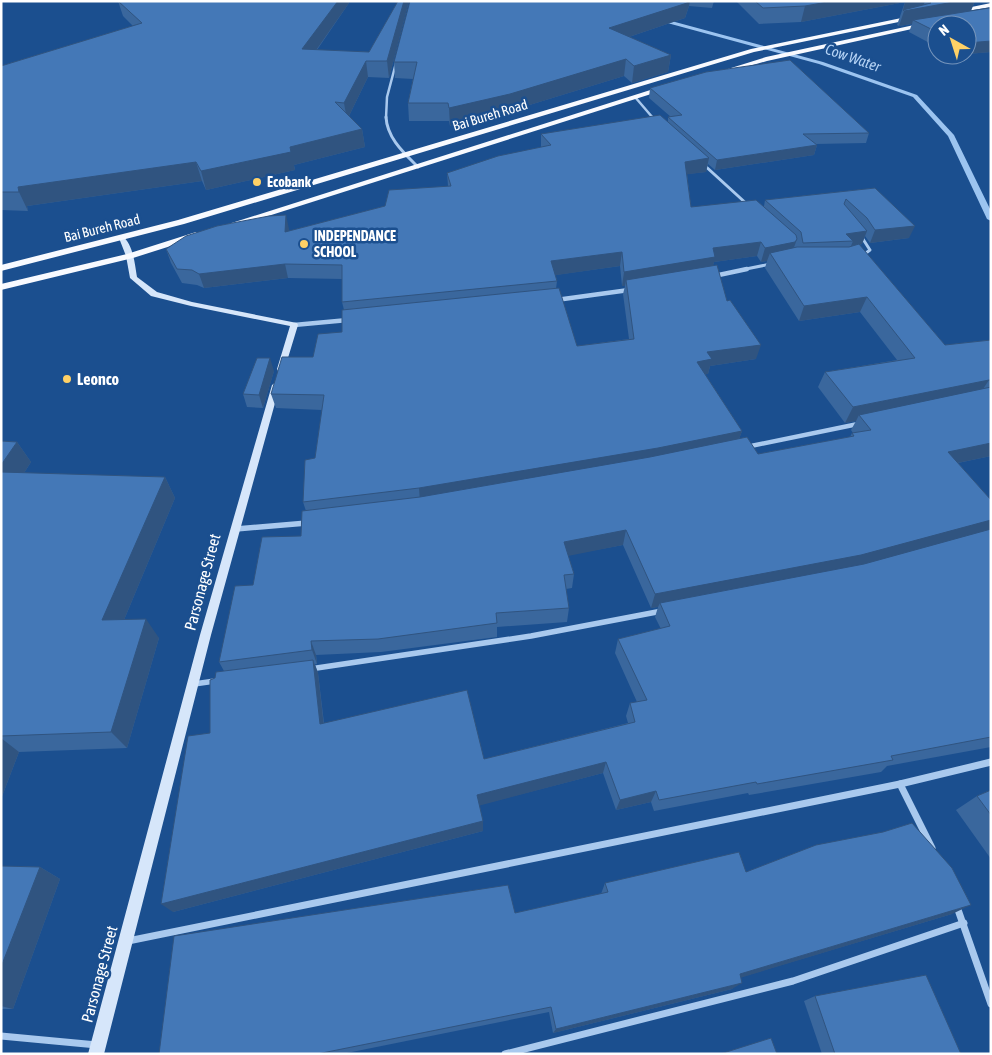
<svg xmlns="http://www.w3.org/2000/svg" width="992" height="1055" font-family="'Asap Condensed',sans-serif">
<rect width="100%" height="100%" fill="#1b4f8f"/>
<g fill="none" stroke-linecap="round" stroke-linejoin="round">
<path fill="#9cc4f0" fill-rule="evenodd" d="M646 1H651L664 19 823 62 917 95 954 135 991 211V221L987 219 948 136 913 97 819 64 660 21Z"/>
<g stroke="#a9c9ee" stroke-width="2.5">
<path d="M635 97 653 118"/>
<path d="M386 118 387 97 396 63"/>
</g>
<g stroke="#a9c9ee" stroke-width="3">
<path d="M386 117C387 138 404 153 418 167"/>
<path d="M652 117 655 120"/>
<path d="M703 164 749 206"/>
<path d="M861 236 870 250 862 256"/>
<path d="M741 270 771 264"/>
</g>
<g stroke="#a9c9ee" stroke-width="4.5">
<path d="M714 276 747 269"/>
<path d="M556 300 629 290"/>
<path d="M294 325 348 320"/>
<path d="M746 447 858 424"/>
</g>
<g stroke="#a9c9ee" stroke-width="5.5">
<path d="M236 529 307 523"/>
<path d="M310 669 531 636 662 611"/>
<path d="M194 684 215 681"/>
</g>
<g stroke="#a9c9ee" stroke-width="7">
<path d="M900 784 932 848"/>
<path d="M956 904 991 1004"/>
<path d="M128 941 900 784 991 762"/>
<path d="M1 1036 97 1045"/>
<path d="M505 1054 793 981 964 923"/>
</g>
<g fill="#d6e6fa" fill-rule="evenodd">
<path d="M122 236C133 243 135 265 137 277L157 292 192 302 297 323 298 325 284 371H278L277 369 290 326 191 306 151 296 130 278 126 256 119 238Z"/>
<path d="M276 382 280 385 211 635 104 1054H88L200 635 272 385Z"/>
</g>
<g fill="#f8faff" fill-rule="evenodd">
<path d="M991 3V7L955 13 952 11Z"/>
<path d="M916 15 918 18 754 52 184 224 1 271V265L178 220 751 49Z"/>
<path d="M928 22 930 25 767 61 718 75 715 73 766 57Z"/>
<path d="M663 86 670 88 227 229 219 227Z"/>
<path d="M196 232 201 235 199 237 133 258 1 290V284L127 254Z"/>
</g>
</g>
<g fill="#3a679d" fill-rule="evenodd">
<path d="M118 1 349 3 317 50 369 52 398 1H409L389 78 368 77 349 116 362 129 365 147 294 165 295 170 206 190 202 181 27 206 28 211 1 210V66L133 26 123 16Z"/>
<path d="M410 1H714L712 8 689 6 685 18 629 37 671 55 668 72 632 83 624 76 510 111 450 126 449 121H409L408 103 413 79 395 78 394 62Z"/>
<path d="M736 1H975L971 11 991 9V52L967 54V25H937V47L909 32 912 24 899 26 897 25 905 2 801 22 759 24Z"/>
<path d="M650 88 869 133 866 143 815 144 817 145 814 155 715 170 708 164 706 172 687 174 691 207 764 206 765 200 875 188 909 238 870 243 865 236 862 244 859 245 945 345 991 340V456L958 463 991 500V747L887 766 881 772 749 795 748 793 654 811 651 802 616 810 603 773 479 805 483 831 173 912 210 733 215 678 224 671 219 662 253 585 301 536 306 511 303 502 315 458 322 410 276 408 271 394 342 332 344 310 342 302V279L288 278 204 288 197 285 182 283 171 263 166 249 289 229V231L385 206 448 186 447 173 541 147V134L668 122V117H671L649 98ZM757 256 761 262 767 261 765 268 799 321 860 312 897 360 825 372 818 387 845 423 856 421 851 430 853 433H852L850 437 758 454 739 439 742 431 705 374H708L710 366 756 359 727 301 713 265 714 262ZM620 266 622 286H625L623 294 629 339 577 346 556 289 557 281 555 275ZM623 545 651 608 658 607 655 617 661 629 618 639 615 653 637 702 630 703 626 716 628 723 484 759 324 723 318 673 315 664H317L316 655 381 652 497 637V627L567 622 569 608 566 589 572 588 574 574 568 555Z"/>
<path d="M274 371 263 408 247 407 243 394Z"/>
<path d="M1 441 17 442 31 462 24 473 165 477 175 498 124 620 159 638 127 748 19 752 1 799Z"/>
<path d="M991 790V859L956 810 977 796Z"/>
<path d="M1 866 40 867 60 879 13 1009H1Z"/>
<path d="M746 872 952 914 741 977 732 989 553 1033 549 1012 342 1054H159L515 913 601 894 605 883Z"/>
<path d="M815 996 961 1054H822L804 1001Z"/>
</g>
<g fill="#305480">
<path d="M338 1H349V3L305 66 302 49Z"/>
<path d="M404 1H409L389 78 387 61Z"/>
<path d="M688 1H690L689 6 685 18 608 44 609 28Z"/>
<path d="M833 1H925L923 7 959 1H975L969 14 913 20 912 24 899 26 904 11 903 10 905 2 801 22 805 6Z"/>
<path d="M991 41V52L967 54V43Z"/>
<path d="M671 55 668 72 632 83 634 66Z"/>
<path d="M626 59 624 76 510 111 450 126 449 108Z"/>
<path d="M366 61 368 77 347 120 344 103Z"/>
<path d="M362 129 365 147 294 165 295 170 206 190 201 171 290 147Z"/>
<path d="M817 145 814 155 715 170 717 160Z"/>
<path d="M709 158 706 172 682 175 685 162Z"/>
<path d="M196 162 202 181 27 206 28 211 19 192 18 187Z"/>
<path d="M286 215 289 229V246L285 232Z"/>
<path d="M915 226 909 238 870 243 875 230Z"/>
<path d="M867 231 862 244 851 246 853 241 846 234Z"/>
<path d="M797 239 792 253H770L767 261 761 262 765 248Z"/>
<path d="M761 242 757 256 714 262 712 271 626 280 625 286H622L624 272 713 248Z"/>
<path d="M622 252 620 266 550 276 551 261Z"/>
<path d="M285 264 288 278 204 288 199 274Z"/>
<path d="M867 297 860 312 799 321 804 306Z"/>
<path d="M761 345 756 359 710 366 708 374 693 376 697 362 707 352Z"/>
<path d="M270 358 274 371 263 408 259 395Z"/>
<path d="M989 380 979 395 859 415 856 421 845 423 853 407Z"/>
<path d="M742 431 737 445 420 502 419 488Z"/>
<path d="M17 442 31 462 12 492 1 478V465Z"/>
<path d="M991 443V456L938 467 948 452Z"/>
<path d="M165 477 175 498 116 639 102 620Z"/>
<path d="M991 520V530L852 569 660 603 658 607 651 608 655 594Z"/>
<path d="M626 530 623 545 563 557 564 542Z"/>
<path d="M146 619 159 638 127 748 111 732Z"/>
<path d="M311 641 316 655 317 664 312 650Z"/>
<path d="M313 660 318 673 325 736 320 724Z"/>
<path d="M1 738 19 752 1 799Z"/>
<path d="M606 762 603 773 478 806 477 795Z"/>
<path d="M656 791 651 802 616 810 620 800Z"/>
<path d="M483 821V831L173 912 161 904Z"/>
<path d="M40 867 60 879 13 1009 1 1006V967Z"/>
<path d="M971 905 952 914 730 981 740 974Z"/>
<path d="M742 983 732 989 553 1033 556 1029Z"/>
</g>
<g fill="#4478b7" stroke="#305480">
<path d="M118 1H338L302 49 369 52 398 1H404L387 61H366L344 103 335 102 362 129 290 147 291 152 201 171 196 162 18 187 19 192H1V66L142 23Z"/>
<path d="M410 1H688L687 3 609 28 671 55 634 66 626 59 510 94 449 108 448 103H408L417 62H394Z"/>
<path d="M755 1H833L805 6 763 8Z"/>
<path d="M929 1H959L904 11 903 10 931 3Z"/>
<path d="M989 8 991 9V41L967 43V25H937V32L913 20Z"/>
<path d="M790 60 869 133 803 134 817 145 717 160 668 117 682 115 650 88 706 72Z"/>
<path d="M660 115 709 158 685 162 691 207 756 200 796 235 797 239 795 242 765 248 761 242 713 248 715 257 624 272 622 252 551 261 557 281 342 302V265L285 264 199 274 192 270 177 269 166 249 186 236 217 226 269 216 286 215 285 232 385 206 389 190 451 186 447 173 498 156 551 145 541 134Z"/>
<path d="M875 188 915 226 875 230 867 218 846 199 844 204 867 231 846 234 853 241 803 243 801 232 765 200Z"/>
<path d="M859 244 945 345 991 340V380H989L853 407 825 372 915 358 867 297 804 306 770 253 797 247H849Z"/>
<path d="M717 265 727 301 730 300 761 345 707 352 712 359 697 362 742 431 658 448 419 488 303 502 305 460 315 458 324 395 271 394 282 357H313L318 334 342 332V310L559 288 577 346 634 339 626 280Z"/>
<path d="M257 358H270L259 395 243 394Z"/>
<path d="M991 387V443L948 452 991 500V520L861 555 655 594 626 530 564 542 574 574 564 575 569 608 496 613 497 623 378 639 311 641 312 650 219 662 235 586 253 585 262 537 301 536 302 511 420 497 650 457 747 437 758 454 854 436 852 433 871 430 859 415Z"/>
<path d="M1 441 17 442 1 465Z"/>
<path d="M1 472 165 477 102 620 146 619 111 732 1 736Z"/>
<path d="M991 529V737L891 756 893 760 757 784 756 782 659 800 656 791 620 800 606 762 477 795 483 821 161 904 188 736 210 733V680L215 678 216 672 313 660 320 724 467 690 484 759 635 722 630 703 647 700 618 639 670 626 660 603 864 564Z"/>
<path d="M991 790V815L977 796Z"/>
<path d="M912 823 952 868 971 905 740 974 742 983 556 1029 551 1007 317 1054H159L174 936 508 885 515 913 608 892 605 883 739 852 746 872 816 845 883 832Z"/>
<path d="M1 866 40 867 1 967Z"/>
<path d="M926 975 961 1054H835L815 996Z"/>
<path d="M771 1038 777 1054H720Z"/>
</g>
<g fill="#ffd166" stroke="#1b4f8f" stroke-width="2">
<circle cx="257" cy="182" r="5"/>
<circle cx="304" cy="244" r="5"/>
<circle cx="67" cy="379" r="5"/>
</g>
<g text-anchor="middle" stroke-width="5" stroke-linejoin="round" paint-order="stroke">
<g font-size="14" fill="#fff" stroke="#1b4f8f">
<text transform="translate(490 115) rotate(-17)" y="5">Bai Bureh Road</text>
<text transform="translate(102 228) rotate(-14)" y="5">Bai Bureh Road</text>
</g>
<g font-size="14" font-weight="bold" fill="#fff" stroke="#1b4f8f" text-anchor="start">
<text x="267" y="187">Ecobank</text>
<text x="314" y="241">INDEPENDANCE<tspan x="314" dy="16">SCHOOL</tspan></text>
</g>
<g font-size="15" font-style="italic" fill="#b5d3f5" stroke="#1b4f8f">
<text transform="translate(853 58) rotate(19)" y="5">Cow Water</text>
</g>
<g font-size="16" font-weight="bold" fill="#fff" stroke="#1b4f8f" text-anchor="start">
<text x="77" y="385">Leonco</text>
</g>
<g font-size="16" fill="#fff" stroke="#1b4f8f">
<text transform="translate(202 582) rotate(-75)" y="6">Parsonage Street</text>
<text transform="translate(99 974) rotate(-75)" y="6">Parsonage Street</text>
</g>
</g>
<rect width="992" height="1055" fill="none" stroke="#ffffff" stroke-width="5"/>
<g transform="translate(952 40) rotate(321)"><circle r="24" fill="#1b4f8f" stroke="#7695bc"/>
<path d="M0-4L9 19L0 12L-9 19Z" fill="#ffd166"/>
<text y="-8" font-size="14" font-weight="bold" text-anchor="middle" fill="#ffffff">N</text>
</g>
</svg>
